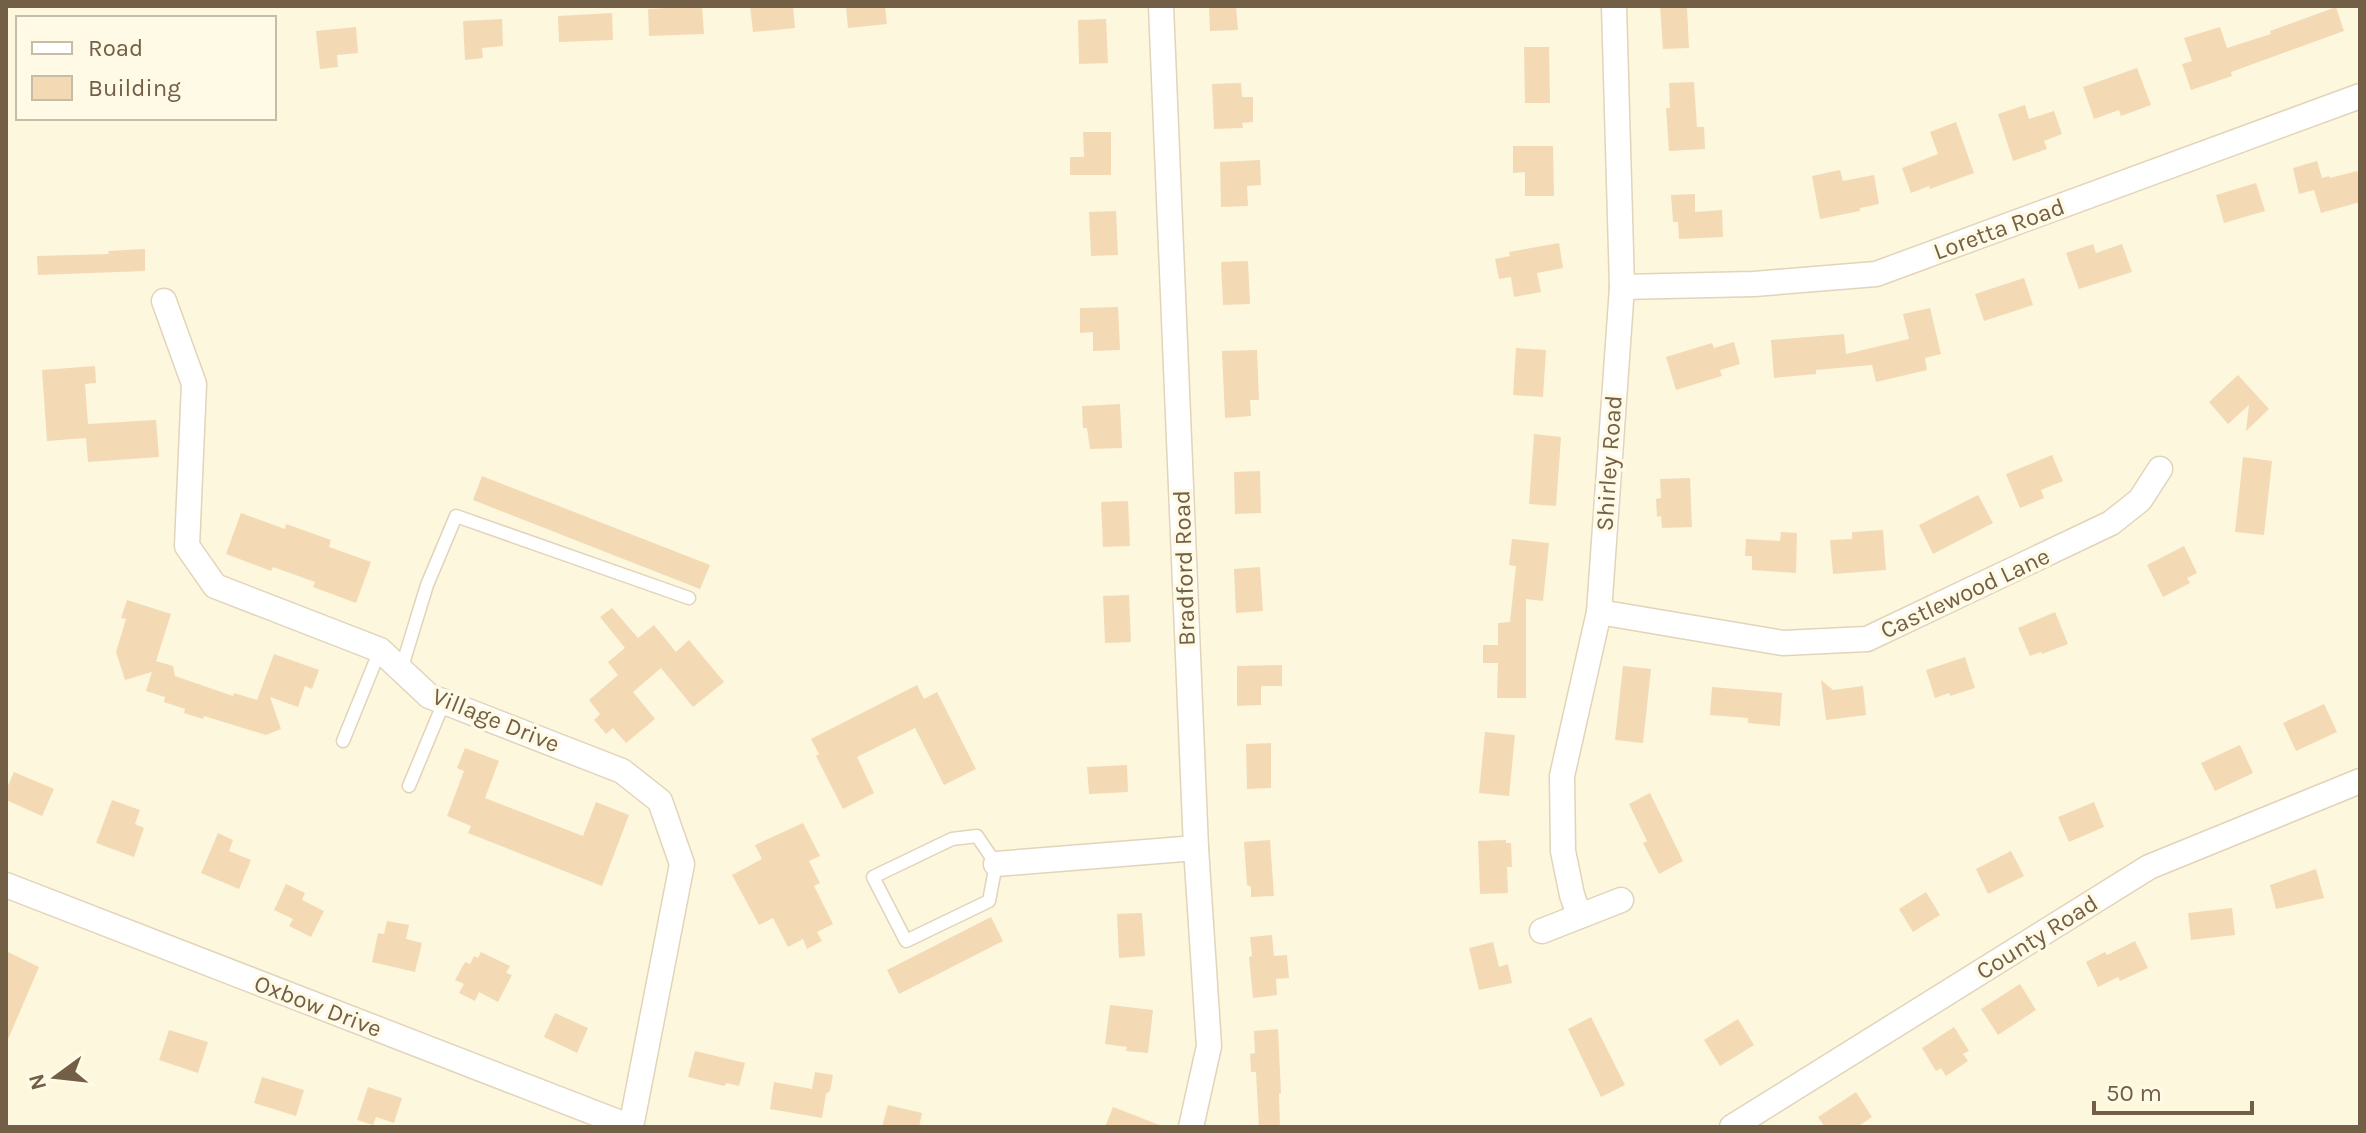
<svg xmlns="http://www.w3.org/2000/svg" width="2366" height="1133" font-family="Karla,sans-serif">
<rect width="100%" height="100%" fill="#fdf7de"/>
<g fill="#f3dab5">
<path d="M702 6 704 34 649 36 648 9Z"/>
<path d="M750 6H793L795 28 753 32Z"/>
<path d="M846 6H885L887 24 848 28Z"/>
<path d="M1209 6H1236L1238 30 1210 31Z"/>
<path d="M1660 6H1684V8H1687L1689 48 1663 49Z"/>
<path d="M2336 7 2344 31 2231 72 2232 76 2191 90 2182 64 2192 61 2184 38 2220 27 2227 48 2271 34 2270 31Z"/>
<path d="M612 13 613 40 559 42 558 16Z"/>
<path d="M502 19 503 46 482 48 483 58 465 60 463 21Z"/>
<path d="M1106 19 1108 63 1079 64 1078 20Z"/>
<path d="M356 27 358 53 337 55 338 67 320 69 316 31Z"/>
<path d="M1524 47H1549L1550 103H1525Z"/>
<path d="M2137 68 2151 105 2121 116 2119 110 2094 119 2083 87Z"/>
<path d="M1694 82 1697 127H1704L1705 149 1669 151 1666 108H1670L1669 83Z"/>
<path d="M1241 83 1242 97H1253V122L1242 123 1243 128 1214 129 1212 84Z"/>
<path d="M2025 105 2029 119 2054 111 2062 134 2044 141 2047 149 2013 161 1998 114Z"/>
<path d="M1956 122 1974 173 1930 189 1929 186 1911 193 1902 168 1938 154 1930 132Z"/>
<path d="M1083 132H1111V175H1070V157H1084Z"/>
<path d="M1513 146H1553L1554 196H1525V172L1513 173Z"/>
<path d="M1260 160 1261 185 1247 186 1248 206 1221 207 1220 162Z"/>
<path d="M2317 161 2322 178 2329 176 2330 178 2357 171 2360 181V202L2321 213 2314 190 2299 194 2293 168Z"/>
<path d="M1840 170 1843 181 1874 175 1879 204 1860 208V211L1820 219 1812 176Z"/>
<path d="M2256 183 2265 211 2224 223 2216 195Z"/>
<path d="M1695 194V212L1722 210 1723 237 1679 239 1678 222H1673L1671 195Z"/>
<path d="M1116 211 1118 255 1091 256 1089 212Z"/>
<path d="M1559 243 1563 268 1537 273 1541 292 1514 297 1511 277 1499 279 1495 259 1510 256 1509 252Z"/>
<path d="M2093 244 2096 253 2122 244 2132 272 2079 289 2066 253Z"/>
<path d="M145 249V271L38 275 37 256 109 254 108 251Z"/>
<path d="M1248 261 1250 304 1223 305 1221 262Z"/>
<path d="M2024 278 2033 305 1984 321 1975 294Z"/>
<path d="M1118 307 1120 350 1093 351V332L1080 333V308Z"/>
<path d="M1930 308 1941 354 1925 358 1927 370 1876 382 1872 365 1816 370V374L1774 378 1771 340 1844 334 1846 354 1909 339 1903 314Z"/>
<path d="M1734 342 1740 364 1720 370 1722 376 1676 390 1666 357 1712 343 1714 348Z"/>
<path d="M1516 348 1546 350 1543 397 1513 395Z"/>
<path d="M1257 350 1259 400H1250L1251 416 1225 418 1222 351Z"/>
<path d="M95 366 96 383 85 384 88 424 156 420 159 457 88 462 86 438 47 441 42 370Z"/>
<path d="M2238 375 2269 409 2246 431 2249 405 2228 424 2209 402Z"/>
<path d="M1120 404 1122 448 1090 449 1087 428H1083L1082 406Z"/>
<path d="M1534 434 1561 437 1556 506 1529 504Z"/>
<path d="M2052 455 2063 481 2041 490 2044 498 2020 508 2006 474Z"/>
<path d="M2243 457 2272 461 2264 535 2235 532Z"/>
<path d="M1260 471 1261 513 1235 514 1234 472Z"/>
<path d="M482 476 710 565 700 589 473 500Z"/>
<path d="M1690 478 1692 527 1662 528 1661 516 1657 517 1656 499 1661 498 1660 479Z"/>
<path d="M1978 495 1993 523 1933 554 1919 525Z"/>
<path d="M1128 501 1130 546 1103 547 1101 502Z"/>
<path d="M241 513 285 529 286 524 331 540 329 547 371 562 356 603 313 587 315 582 273 567 271 571 226 554Z"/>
<path d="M1883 530 1886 570 1833 574 1830 540 1852 539V532Z"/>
<path d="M1781 532 1797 533 1796 573 1752 570V556H1745L1746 539 1780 541Z"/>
<path d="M1512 539 1549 543 1543 601 1526 599V698H1497L1498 663H1483V645H1498V623L1510 622 1516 566 1509 565Z"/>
<path d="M2184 546 2197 573 2187 578 2190 583 2163 597 2147 565Z"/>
<path d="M1260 567 1263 611 1236 613 1234 569Z"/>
<path d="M1129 595 1131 642 1105 643 1103 596Z"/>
<path d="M127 600 171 614 156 661 173 666 175 676 233 696 234 693 257 700 274 654 319 670 312 689 305 686 298 707 270 697 281 729 266 735 204 716 203 719 184 713 185 709 164 702 165 697 146 691 152 672 125 680 116 652 126 619 121 618Z"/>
<path d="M612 608 638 638 654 625 676 652 689 640 724 682 693 707 661 668 633 692 655 719 626 743 613 728 606 734 594 720 600 714 589 700 618 675 608 662 625 648 600 617Z"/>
<path d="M2055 612 2068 644 2042 654 2041 652 2030 656 2018 628Z"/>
<path d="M1965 657 1975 688 1950 696 1949 693 1935 698 1926 670Z"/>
<path d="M1282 665V686H1261V705L1237 706V666Z"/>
<path d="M1623 666 1651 669 1643 743 1615 740Z"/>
<path d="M1821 680 1833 690 1863 686 1866 715 1826 720Z"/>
<path d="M917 685 924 699 937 692 976 769 944 785 915 728 857 757 874 793 843 809 816 756 819 754 811 739Z"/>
<path d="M1712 687 1782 693 1780 726 1748 723V718L1710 715Z"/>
<path d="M2324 704 2337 732 2296 751 2283 723Z"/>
<path d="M1485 732 1515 735 1509 796 1479 793Z"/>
<path d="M1271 743V788L1247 789 1246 744Z"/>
<path d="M2240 745 2253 773 2215 791 2201 763Z"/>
<path d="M465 748 499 761 485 798 583 836 596 802 629 815 602 886 468 833 471 826 447 816 464 771 457 768Z"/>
<path d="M1127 765 1128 792 1089 794 1087 767Z"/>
<path d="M14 772 54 789 42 816 6 800V790Z"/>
<path d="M1650 793 1683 861 1659 874 1643 843 1647 841 1629 804Z"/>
<path d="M112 800 140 810 135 824 144 828 134 857 96 843Z"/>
<path d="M2094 802 2104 827 2069 842 2058 817Z"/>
<path d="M803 823 820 856 809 861 820 883 814 886 833 924 817 932 822 941 807 949 803 939 788 947 773 918 759 925 732 875 762 859 755 845Z"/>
<path d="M218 833 233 840 229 851 251 860 239 889 201 873Z"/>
<path d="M1270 840 1274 896 1251 897V887L1247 885 1244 842Z"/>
<path d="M1506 840V843H1511L1512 867H1507L1508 893 1480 894 1478 841Z"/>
<path d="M2011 851 2024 876 1988 894 1976 869Z"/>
<path d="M2316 869 2324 898 2276 909 2270 885Z"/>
<path d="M286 884 305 893 302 900 324 911 311 937 289 926 293 919 274 910Z"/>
<path d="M1926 892 1940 915 1913 932 1899 909Z"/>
<path d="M2232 908 2235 935 2191 940 2188 913Z"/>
<path d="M1142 913 1145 956 1119 958 1117 914Z"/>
<path d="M991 917 1003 941 899 994 887 970Z"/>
<path d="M387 921 409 925 406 939 422 943 415 972 372 962 378 933 384 934Z"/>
<path d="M1272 935 1274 956 1287 955 1289 978 1276 979 1277 995 1253 998 1249 957 1252 956 1250 937Z"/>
<path d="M2135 941 2148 968 2120 981 2118 977 2098 987 2086 962 2105 952 2107 955Z"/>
<path d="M1493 942 1499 967 1508 964 1512 983 1479 990 1469 948Z"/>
<path d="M6 951 39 967 6 1044Z"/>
<path d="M481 952 510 966 506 973 512 975 498 1002 479 992 475 1001 459 993 464 984 455 980 465 962 470 964 474 956 478 958Z"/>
<path d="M2020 984 2036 1010 1998 1035 1981 1009Z"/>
<path d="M1110 1005 1153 1010 1148 1053 1126 1051 1127 1047 1105 1044Z"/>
<path d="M555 1013 588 1028 577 1053 544 1037Z"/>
<path d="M1591 1017 1625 1085 1601 1097 1568 1029Z"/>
<path d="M1738 1019 1754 1045 1720 1066 1704 1040Z"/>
<path d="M1954 1027 1969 1051 1963 1054 1968 1061 1946 1076 1941 1068 1936 1071 1922 1048Z"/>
<path d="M1278 1029 1281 1093 1279 1094 1280 1127H1259L1256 1072H1251L1250 1054 1255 1053 1254 1031Z"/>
<path d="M169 1030 208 1042 198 1073 159 1060Z"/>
<path d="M695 1051 745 1063 739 1086 727 1083 724 1086 688 1077Z"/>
<path d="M815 1072 833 1075 830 1091 826 1094 822 1118 770 1109 774 1082 812 1089Z"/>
<path d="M262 1077 304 1090 296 1116 254 1103Z"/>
<path d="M368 1087 402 1098 394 1123 376 1117 373 1125 357 1120Z"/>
<path d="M1856 1092 1872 1117 1857 1127H1825L1818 1117Z"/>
<path d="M888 1105 922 1113 919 1127H882Z"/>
<path d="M1113 1107 1162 1126 1161 1127H1105Z"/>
</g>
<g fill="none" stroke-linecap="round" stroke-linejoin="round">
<defs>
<g id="service">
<path d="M401 670 427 585 456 516 689 598"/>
<path d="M343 741 380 650"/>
<path d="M409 786 444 702"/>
<path d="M977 836 996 864 989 901 906 941 873 877 952 839Z"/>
</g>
<g id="minor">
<path d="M1161 6 1196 848 1209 1046 1191 1127"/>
<path d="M1622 287 1754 284 1876 274 2360 96"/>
<path d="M1599 612 1783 643 1867 639 2111 523 2140 500 2160 469"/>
<path d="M996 864 1196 848"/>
<path d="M6 885 631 1127 682 864 660 801 622 771 429 696 380 650 215 586 187 546 194 384 164 301"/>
<path d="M1579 915 1572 895 1563 851 1562 776 1599 612 1622 287 1614 6"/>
<path d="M1542 931 1621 900"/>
<path d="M1732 1127 2149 867 2360 781"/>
</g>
</defs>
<use href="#service" stroke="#e1d4ba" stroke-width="15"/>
<use href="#minor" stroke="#e1d4ba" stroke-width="27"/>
<use href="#service" stroke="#fff" stroke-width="12"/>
<use href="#minor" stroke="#fff" stroke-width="24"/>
</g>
<g text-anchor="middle" stroke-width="7" stroke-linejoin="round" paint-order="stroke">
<g font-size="24" fill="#735f46" stroke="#fffae5">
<text transform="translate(1999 229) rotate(-20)" y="8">Loretta Road</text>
<text transform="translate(1609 463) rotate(-86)" y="8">Shirley Road</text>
<text transform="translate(1184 568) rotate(-92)" y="8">Bradford Road</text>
<text transform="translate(1965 593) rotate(-25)" y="8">Castlewood Lane</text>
<text transform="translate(496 720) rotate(22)" y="8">Village Drive</text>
<text transform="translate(2037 937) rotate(-32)" y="8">County Road</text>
<text transform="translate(318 1006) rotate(21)" y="8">Oxbow Drive</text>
</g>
</g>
<rect width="2366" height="1133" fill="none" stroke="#735f46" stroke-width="16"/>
<rect x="16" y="16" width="260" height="104" fill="#fffae5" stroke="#c7bca5" stroke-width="2"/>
<rect x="32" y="42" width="40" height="12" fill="#ffffff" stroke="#c7bca5" stroke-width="2"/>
<text x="88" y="56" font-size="24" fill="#735f46">Road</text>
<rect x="32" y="76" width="40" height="24" fill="#f3dab5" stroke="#c7bca5" stroke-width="2"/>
<text x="88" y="96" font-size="24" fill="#735f46">Building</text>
<g transform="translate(56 1077) rotate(255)" stroke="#fffae5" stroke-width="6" paint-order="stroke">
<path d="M0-6L14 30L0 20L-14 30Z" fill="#735f46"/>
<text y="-12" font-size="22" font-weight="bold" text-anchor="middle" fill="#735f46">N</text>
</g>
<path d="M2094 1101v12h158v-12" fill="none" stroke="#735f46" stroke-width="4"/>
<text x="2106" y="1101" font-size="24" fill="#735f46" stroke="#fffae5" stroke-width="6" paint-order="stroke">50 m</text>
</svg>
